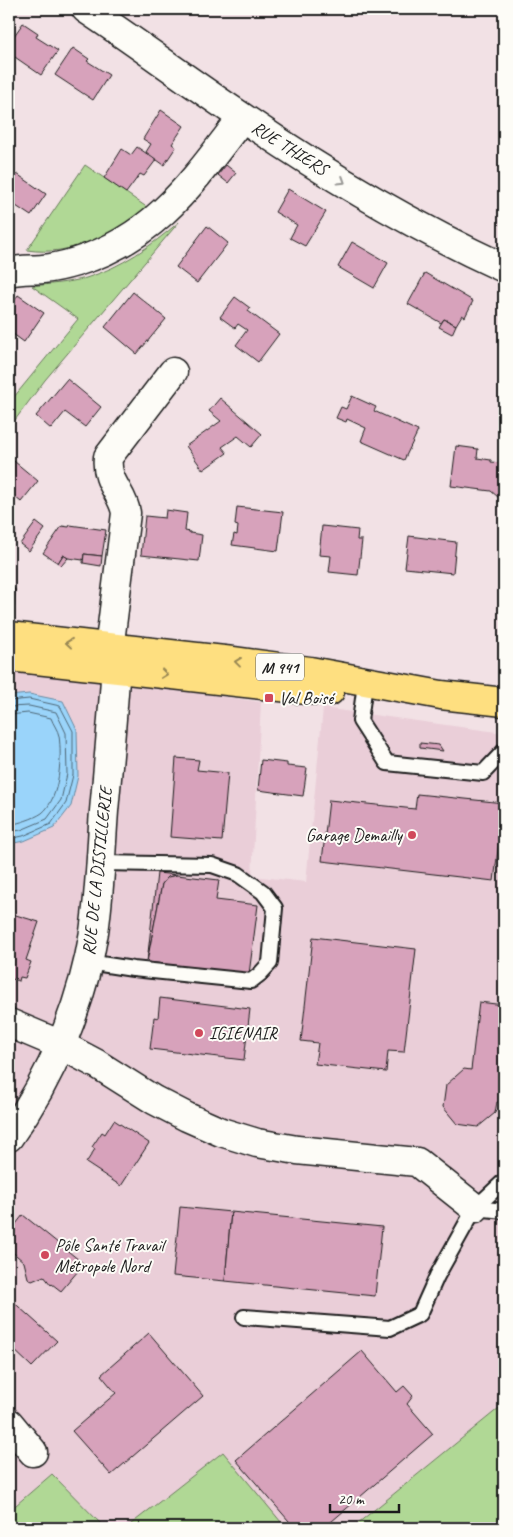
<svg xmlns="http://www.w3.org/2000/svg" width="513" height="1537" font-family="Caveat,sans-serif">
<rect width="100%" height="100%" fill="#f2e1e5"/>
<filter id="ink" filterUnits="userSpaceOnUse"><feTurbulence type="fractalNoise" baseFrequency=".02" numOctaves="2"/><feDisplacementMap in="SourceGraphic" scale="10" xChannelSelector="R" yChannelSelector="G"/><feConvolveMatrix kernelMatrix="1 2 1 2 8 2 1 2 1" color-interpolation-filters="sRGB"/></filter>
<g filter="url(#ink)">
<path fill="#eaced8" d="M9 666 261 702 252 876 306 882 323 708 504 733V891L501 932H504V1404L352 1528H286L223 1452 126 1528H105L52 1474 9 1511Z"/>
<g fill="#b0d895" stroke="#667a58">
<path d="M85 165 148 208C114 234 71 257 27 250Z"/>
<path d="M179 222 45 380 9 428V403L78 319 32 286C50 284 68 283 86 278 122 267 151 246 179 222Z"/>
<path d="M504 1404V1528H352Z"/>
<path d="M223 1452 286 1528H126Z"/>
<path d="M52 1474 105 1528H9V1511Z"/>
</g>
<path fill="#9ad4fa" stroke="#688aa1" d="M29 694 63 701 77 730 78 776 71 806 54 828 24 841 9 844V696Z"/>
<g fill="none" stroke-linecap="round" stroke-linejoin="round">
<g stroke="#4e6675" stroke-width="1">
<path d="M9 701 29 699 60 706 73 731V775L66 803 51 824 23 836 9 839"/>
<path d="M9 707 29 706 56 712 66 733 67 774 61 800 47 819 21 830 9 832"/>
<path d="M9 715 28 713 51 718C53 724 58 730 59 736 62 756 60 799 42 813 33 819 19 823 9 825"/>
</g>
</g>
<g fill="#d7a2bb" stroke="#1c1c1c">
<path d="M23 23 38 33 36 37 58 51 41 75 9 53V43Z"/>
<path d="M73 48 89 59 87 61 109 75 93 100 55 75Z"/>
<path d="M161 110 184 126 172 144 176 147 164 165 146 152 151 144 143 139Z"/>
<path d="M137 147 156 160 144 176 140 174 126 193 104 178 122 149 131 155Z"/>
<path d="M226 165 236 173 228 183 218 175Z"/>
<path d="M17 174 46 194 31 216 10 202 9 204V186Z"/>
<path d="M288 189 326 212 305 246 290 238 297 225 275 212Z"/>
<path d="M207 226 228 243 197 283 176 267Z"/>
<path d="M352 242 388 263 374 288 338 267Z"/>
<path d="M425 273 473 301 465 317 462 315 456 325 444 319 441 323 408 304Z"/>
<path d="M133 292 166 319 137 354 105 327Z"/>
<path d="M18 295 44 313 24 342 9 331V309Z"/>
<path d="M235 297 250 308 248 311 279 334 258 362 236 345 247 330 238 324 235 328 220 317Z"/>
<path d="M444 319 456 325 452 334 439 327Z"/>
<path d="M67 379 101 407 85 427 65 412 51 429 36 416Z"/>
<path d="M352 396 376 407 374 411 418 431 404 460 361 441 366 428 347 419 346 422 336 418 341 407 346 409Z"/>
<path d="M220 398 262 434 251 447 238 436 222 447 227 453 203 470 186 446 221 421 209 411Z"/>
<path d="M456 446 478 449 477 458 491 460V462L501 463V462H504V493L498 497 491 491 451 486Z"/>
<path d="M9 457 38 481 21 502 9 492Z"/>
<path d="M237 507 283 512 278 551 232 545 234 534 237 535 238 526 235 525Z"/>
<path d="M166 510 187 513 185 531 190 532V533L202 535 199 561 141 555 145 516 165 518Z"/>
<path d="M36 522 45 529 29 551 20 544Z"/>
<path d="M70 525 106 530 102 556 84 554 83 560 68 558 63 555 58 563 43 553 62 526 69 527Z"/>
<path d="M322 526 358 530 357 540H362L358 575 329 572 331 556 319 555Z"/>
<path d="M409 536 456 542 453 573 405 568Z"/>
<path d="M84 554 102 556 101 566 83 563Z"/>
<path d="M63 555 68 558 61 566 58 563Z"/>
<path d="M9 589H15L14 607 9 606Z"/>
<path d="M420 743 439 745 443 751 420 748Z"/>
<path d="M176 758 199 760 197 770 228 773 222 841 170 837Z"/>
<path d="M261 760 287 763V766L307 768 303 796 258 790Z"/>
<path d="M417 794 504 803 494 881 322 861 329 800 415 809Z"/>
<path d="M157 873 177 875 168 877 162 884 147 962Z"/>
<path d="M177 875 219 880 216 900 258 905 249 974 147 962 162 884 168 877Z"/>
<path d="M9 913 39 922 26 960 31 962 25 978 20 977 19 981 9 978Z"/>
<path d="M313 937 416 949 404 1052 388 1051 386 1072 315 1064 318 1043 301 1041Z"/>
<path d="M160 998 250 1009 244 1060 150 1049 154 1017 158 1018Z"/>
<path d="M479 1002 504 1005V1103L497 1102 495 1113 478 1127 457 1124 443 1107 446 1085 464 1069 471 1070Z"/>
<path d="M114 1120 149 1143 121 1186 86 1163 95 1149 92 1147 102 1132 105 1134Z"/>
<path d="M180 1207 231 1212 225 1281 173 1276Z"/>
<path d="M231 1212 382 1227 375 1296 225 1281Z"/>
<path d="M23 1215 84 1264 61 1291 52 1284 51 1285 44 1276 32 1281 28 1278 24 1262 9 1249V1233Z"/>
<path d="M9 1298 57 1341 32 1367 9 1345Z"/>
<path d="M149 1333 203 1396 111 1475 72 1431 116 1393 101 1375Z"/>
<path d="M362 1351 397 1392 404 1386 413 1396 407 1404 433 1434 324 1528H295L236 1460Z"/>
</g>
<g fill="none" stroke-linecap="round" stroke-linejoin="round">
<defs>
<g id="service">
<path d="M366 676 360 721 387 763 483 773 504 751"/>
<path d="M88 962 133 969 251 981 260 974 270 963 275 908 263 892 238 874 212 865 101 863"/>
<path d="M475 1208 504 1211"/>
<path d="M244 1317 390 1328 420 1314 437 1276 475 1208 504 1181"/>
</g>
<g id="minor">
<path d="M86 9C139 44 189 82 242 117 325 174 412 226 504 268"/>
<path d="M9 272C20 269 32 270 43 269 54 268 66 265 76 262 156 238 194 180 242 118"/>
<path d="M107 666 126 513C123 492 105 483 108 457L173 372"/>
<path d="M9 1023 61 1045 97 1064 154 1100 187 1117 221 1132 257 1143 297 1150 417 1162 475 1208"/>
<path d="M9 1137C52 1077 82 1005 94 932 100 892 101 851 104 811 109 756 114 702 117 648"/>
<path d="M9 1423 33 1452"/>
</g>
<g id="primary">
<path d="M9 636 233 661 310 671 441 695 504 702"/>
<path d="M9 657 307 690 330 691"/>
</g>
</defs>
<use href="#service" stroke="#1c1c1c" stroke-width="18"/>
<use href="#minor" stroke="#1c1c1c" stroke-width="31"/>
<use href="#primary" stroke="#1c1c1c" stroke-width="31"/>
<use href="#service" stroke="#fdfcf7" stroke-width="14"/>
<use href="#minor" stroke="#fdfcf7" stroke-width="28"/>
<use href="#primary" stroke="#fedf80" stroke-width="28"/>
</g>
<defs><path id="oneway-chevron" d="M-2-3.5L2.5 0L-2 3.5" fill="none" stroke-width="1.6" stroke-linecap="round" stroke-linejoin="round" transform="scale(1.25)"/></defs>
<use stroke="#989794" href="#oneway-chevron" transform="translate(342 181) rotate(32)"/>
<g stroke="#988753">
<use href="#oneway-chevron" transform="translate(69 643) rotate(-174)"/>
<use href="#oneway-chevron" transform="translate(238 662) rotate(-173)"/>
<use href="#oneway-chevron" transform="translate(164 674) rotate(7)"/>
</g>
</g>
<g fill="#d1495b" stroke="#fdfcf7" stroke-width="2">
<rect x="264" y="693" width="10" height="10" rx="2.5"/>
<circle cx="412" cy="835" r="5"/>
<circle cx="199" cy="1033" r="5"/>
<circle cx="45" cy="1255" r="5"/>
</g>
<g text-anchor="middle" stroke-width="4" stroke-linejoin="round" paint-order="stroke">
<rect fill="#fdfcf7" stroke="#605f5e" stroke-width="1" x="256" y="653.5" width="48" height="27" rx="4"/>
<g font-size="16" font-weight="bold" fill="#1c1c1c">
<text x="280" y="673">M 941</text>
</g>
<g font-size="18" fill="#1c1c1c" stroke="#fdfcf7">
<text transform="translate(290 148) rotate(32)" y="6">RUE THIERS</text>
<text transform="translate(97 871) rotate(-84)" y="6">RUE DE LA DISTILLERIE</text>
</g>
<g font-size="18" fill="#1c1c1c" stroke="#fdfcf7" text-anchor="start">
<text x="279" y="704">Val Boisé</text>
<text x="402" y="841" text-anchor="end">Garage Demailly</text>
<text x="209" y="1039">IGIENAIR</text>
<text x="55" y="1251">Pôle Santé Travail<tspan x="55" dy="21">Métropole Nord</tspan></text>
</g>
</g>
<rect width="513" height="1537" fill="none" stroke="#fdfcf7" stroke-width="30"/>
<rect x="15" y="15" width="483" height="1507" fill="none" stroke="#1c1c1c" stroke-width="2" filter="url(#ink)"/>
<path d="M330 1504v8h69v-8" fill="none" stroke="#1c1c1c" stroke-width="2.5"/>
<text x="338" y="1504" font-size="15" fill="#1c1c1c" stroke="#fdfcf7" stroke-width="4" paint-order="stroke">20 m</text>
</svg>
